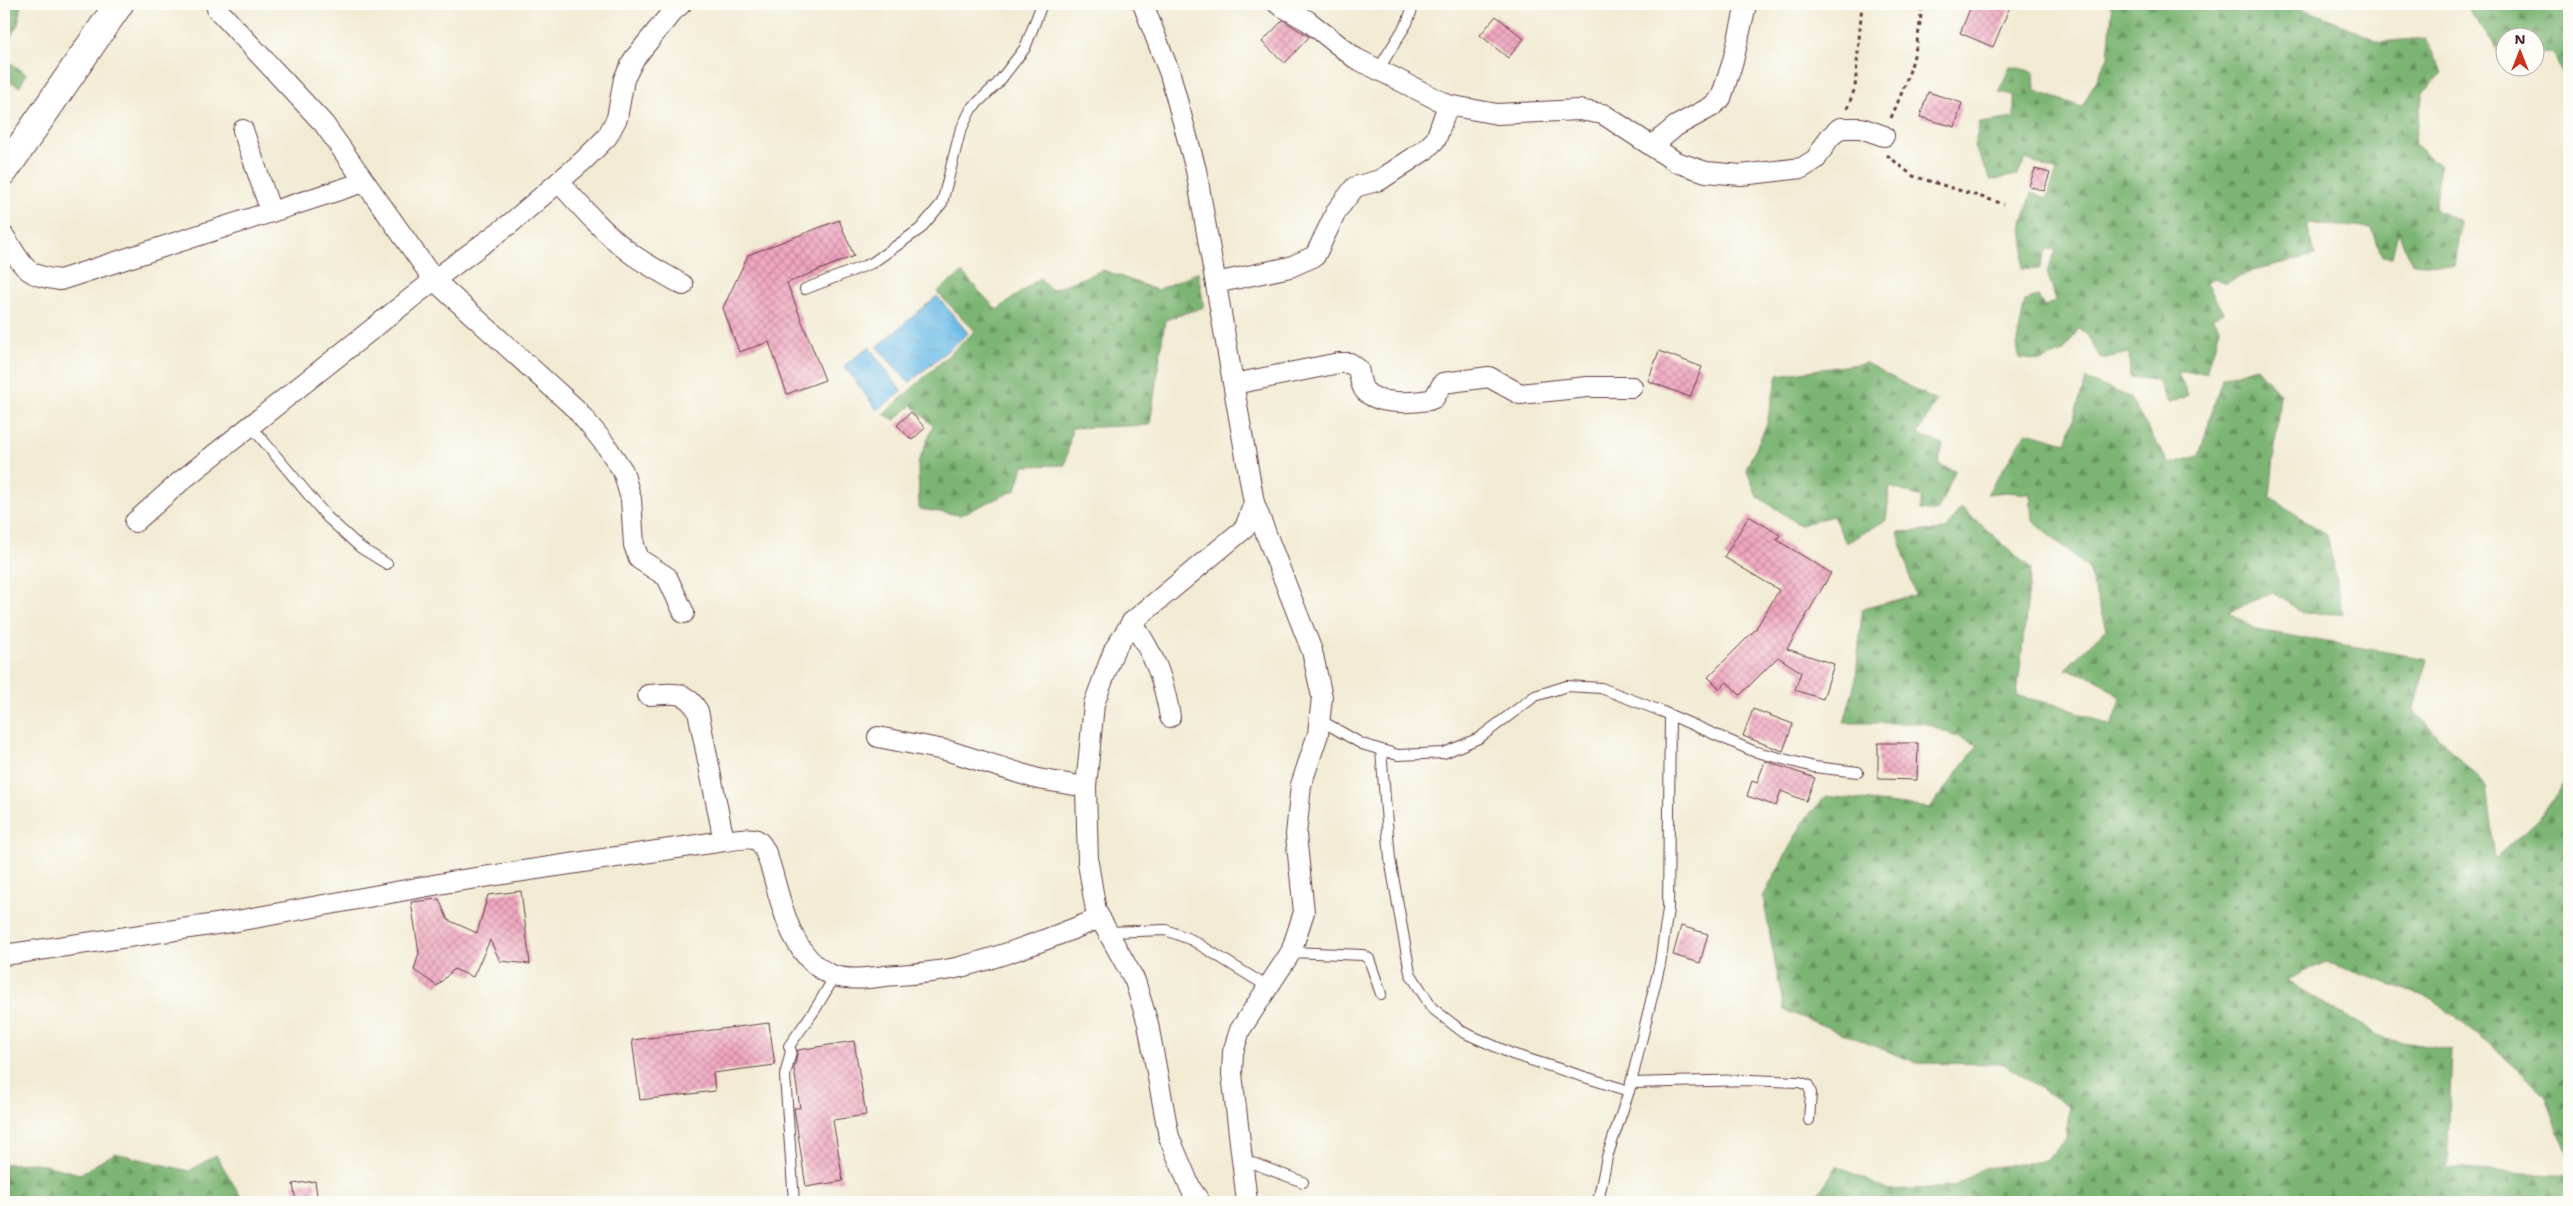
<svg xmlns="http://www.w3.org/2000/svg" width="2573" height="1206" font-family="'Shantell Sans',sans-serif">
<defs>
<pattern id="forest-firs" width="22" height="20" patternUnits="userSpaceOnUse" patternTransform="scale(1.25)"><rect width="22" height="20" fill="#7bb573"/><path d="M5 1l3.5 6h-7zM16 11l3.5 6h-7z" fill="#67935f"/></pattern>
<pattern id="water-ripples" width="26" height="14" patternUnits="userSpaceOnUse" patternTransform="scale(1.25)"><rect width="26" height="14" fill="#6cbbe7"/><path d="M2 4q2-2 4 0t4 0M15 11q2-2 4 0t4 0" fill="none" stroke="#5fa0c6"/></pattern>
<pattern id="building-cross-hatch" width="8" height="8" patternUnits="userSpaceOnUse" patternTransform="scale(1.25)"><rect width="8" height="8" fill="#f0a4be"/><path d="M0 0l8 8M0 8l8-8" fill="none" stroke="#c4859b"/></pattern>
</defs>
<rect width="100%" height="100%" fill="#fdfcf7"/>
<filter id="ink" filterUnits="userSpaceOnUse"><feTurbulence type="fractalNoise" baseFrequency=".02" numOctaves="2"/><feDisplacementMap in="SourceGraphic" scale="10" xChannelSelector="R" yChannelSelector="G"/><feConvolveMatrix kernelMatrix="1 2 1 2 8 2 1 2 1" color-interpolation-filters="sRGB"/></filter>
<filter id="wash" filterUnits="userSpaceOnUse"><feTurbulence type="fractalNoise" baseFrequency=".0096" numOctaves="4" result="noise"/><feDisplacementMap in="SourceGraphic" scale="20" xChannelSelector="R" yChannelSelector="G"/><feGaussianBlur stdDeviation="1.12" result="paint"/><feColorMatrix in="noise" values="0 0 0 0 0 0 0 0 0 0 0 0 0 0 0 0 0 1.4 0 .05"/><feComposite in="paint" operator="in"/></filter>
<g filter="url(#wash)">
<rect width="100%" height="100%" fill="#f2ebd4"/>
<g fill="url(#forest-firs)" stroke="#626a4f">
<path d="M4 4H21L18 24 4 47Z"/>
<path d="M2110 4H2285L2323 16 2380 42 2425 38 2443 74 2423 92 2414 144 2440 166 2435 210 2461 222 2454 266 2412 263 2398 232 2392 257 2382 256 2372 228 2307 224 2315 255 2257 269 2226 283 2214 278 2207 283 2223 313 2212 318 2220 328 2207 372H2177L2188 395 2169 404 2157 380 2130 377 2129 353 2101 359 2087 335 2079 328 2063 352 2040 361 2019 358 2017 343 2025 301 2038 296 2044 307 2056 300 2047 272 2056 250 2047 249 2039 269H2022L2024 247 2022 223 2032 193 2047 198 2057 171 2026 159 2017 175 1991 180 1974 147 1980 123 2014 118V95L1999 92 2010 66 2034 72 2035 91 2082 107 2108 57 2112 11Z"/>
<path d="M2464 4H2569V73L2561 72 2554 54 2536 51V38H2506L2505 50 2500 52Z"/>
<path d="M4 58 26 74 20 87 4 78Z"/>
<path d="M1103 270 1157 290 1198 272 1204 307 1165 320 1150 425 1072 428 1065 465 1023 466 1016 490 960 515 919 509 918 463 933 426 912 405 895 420 884 414 975 331 937 292 962 273 997 310 1040 278 1052 290Z"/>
<path d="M1866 363 1936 401 1918 434 1943 445 1938 464 1955 471 1937 512 1921 510V497L1890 487 1886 520 1846 543 1833 516 1800 525 1757 496 1746 469 1766 426 1778 375Z"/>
<path d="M2256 367 2280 394 2270 497 2327 535 2343 614 2303 613 2273 592 2228 612 2257 630 2428 659 2413 710 2486 787 2495 859 2541 817 2569 773V1160L2545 1094 2492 1046 2432 999 2326 962 2286 980 2384 1039 2452 1050 2447 1168 2569 1176V1202H1819L1817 1196 1837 1166 1887 1190 1953 1187 1983 1168 2046 1161 2067 1137 2069 1107 2004 1064 1917 1063 1784 1010 1763 897 1804 820 1826 796 1930 808 1978 745 1924 723H1844L1856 679 1862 609 1915 595 1898 532 1946 530 1961 507 2031 569 2017 696 2062 706 2111 726 2121 698 2092 677 2065 669 2106 629 2088 568 2032 520 2030 494 2006 492 1987 494 2027 432 2066 443 2086 379 2129 397 2169 464 2199 456 2222 378Z"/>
<path d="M115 1153 189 1171 216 1155 244 1202H4V1164L36 1163 80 1174Z"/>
</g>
<g fill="url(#water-ripples)" stroke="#5b6d89">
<path d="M937 296 968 333 909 383 877 347Z"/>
<path d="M869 347 902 392 877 410 844 366Z"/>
</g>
<g id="blocks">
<g fill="url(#building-cross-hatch)">
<path d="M1972 4H2011L1993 47 1960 33Z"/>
<path d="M1496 16 1524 39 1508 58 1480 35Z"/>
<path d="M1283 20 1309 37 1285 63 1262 42Z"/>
<path d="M1928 92 1962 103 1955 127 1920 117Z"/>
<path d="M2035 169 2050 173 2044 191 2029 186Z"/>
<path d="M839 220 854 256 787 283 825 380 787 394 769 342 739 352 723 308 748 255Z"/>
<path d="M1659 351 1702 367 1690 397 1648 381Z"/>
<path d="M911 412 925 428 912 440 897 425Z"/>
<path d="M1749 516 1780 535 1777 540 1831 573 1787 649 1834 664 1823 699 1795 690 1801 672 1778 657 1740 695 1727 682 1720 689 1708 677 1755 630 1779 590 1724 557Z"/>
<path d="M1753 709 1793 724 1783 751 1743 736Z"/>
<path d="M1878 743H1918L1917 780 1878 779Z"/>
<path d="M1765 761 1815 778 1806 801 1781 791 1776 806 1747 796 1752 781 1757 783Z"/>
<path d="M521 891 530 964 500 961 490 940 473 977 454 969 437 986 414 970 419 953 411 902 439 899 448 920 477 933 488 895Z"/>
<path d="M1681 926 1708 934 1700 963 1673 955Z"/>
<path d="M769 1023 775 1065 713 1073 715 1091 640 1100 632 1040Z"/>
<path d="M854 1041 866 1115 833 1120 843 1181 806 1187 794 1108H800L794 1069 798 1050Z"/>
<path d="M315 1181 318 1202H296L293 1184Z"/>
</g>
</g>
</g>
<g filter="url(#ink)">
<use href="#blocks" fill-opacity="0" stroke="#633e44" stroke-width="1"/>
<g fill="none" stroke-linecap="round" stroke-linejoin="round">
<defs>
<g id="lane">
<path d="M1378 70 1407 23 1414 4"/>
<path d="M805 289 872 263 920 229 942 203 960 132 971 109 998 83 1025 48 1042 4"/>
<path d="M251 426 327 517 361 548 387 564"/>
<path d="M1320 720 1362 744 1398 755 1444 753 1479 738 1535 696 1567 686 1601 688 1661 711 1753 751 1814 767 1858 772"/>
<path d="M1381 750 1390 859 1410 973 1432 1008 1463 1032 1512 1054 1629 1091"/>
<path d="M1108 932 1166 930 1192 940 1268 987"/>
<path d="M1291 952 1363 955 1369 959 1381 994"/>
<path d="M1631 1083 1750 1080 1799 1082 1808 1085 1811 1093 1809 1120"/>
<path d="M1242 1159 1303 1182"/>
<path d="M794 1202 785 1076 791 1051 789 1046 816 1008 835 976"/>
<path d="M1598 1202 1607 1157 1629 1091 1660 964 1668 909 1670 715"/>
</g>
<g id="street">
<path d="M1143 4 1170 74 1196 170 1254 503 1245 528 1132 622 1114 650 1094 704 1086 787 1088 863 1096 911 1135 981 1148 1024 1169 1137 1191 1189 1200 1202"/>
<path d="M1278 4 1308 21 1355 58 1448 105 1497 114 1579 110 1603 114 1676 162 1706 172 1741 175 1802 168 1816 159 1829 138 1840 128H1861L1884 136"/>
<path d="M217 9 324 124 434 280 576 409 605 444 623 471 631 499 634 545 639 559 667 577 684 613"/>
<path d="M243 130 271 212"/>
<path d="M1652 146 1676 126 1711 107 1721 98 1733 61 1746 5"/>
<path d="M559 182C582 208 605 234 633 255 649 266 666 275 683 285"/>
<path d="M4 236C23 265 23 276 60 280L364 182"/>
<path d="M1216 283 1290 267 1315 256 1337 210 1355 187 1380 180 1425 150 1436 139 1448 105"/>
<path d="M1234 384 1339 363H1350L1358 369C1360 376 1360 385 1365 391 1378 405 1411 403 1429 400L1434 398 1443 383 1489 377 1520 394 1587 387H1632"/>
<path d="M135 522 181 481 434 280 511 223 584 160 607 137 617 118 624 79 634 59 672 12 681 4"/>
<path d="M1132 622C1155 657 1163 676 1170 717"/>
<path d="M648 695C672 694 684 688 698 711L724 841"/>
<path d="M878 737 949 751 1038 779 1086 787"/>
<path d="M4 955 237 921 450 882 724 841C733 840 746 837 754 839 779 845 773 952 832 975 848 981 869 978 885 976 910 974 936 973 960 967 1008 955 1054 937 1100 918"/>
<path d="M1247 1202 1232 1074 1233 1052 1240 1030 1291 952 1304 912 1296 835 1301 785 1318 734 1322 697 1312 651 1254 503"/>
</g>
<path id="secondary" d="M4 171 119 4"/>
</defs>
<use href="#lane" stroke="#633e44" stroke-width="12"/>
<use href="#street" stroke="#633e44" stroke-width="22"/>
<use href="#secondary" stroke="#633e44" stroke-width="30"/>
<g stroke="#633e44" stroke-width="3" stroke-dasharray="4 4" stroke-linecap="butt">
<path d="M1847 109 1855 88 1862 4"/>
<path d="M1891 118C1910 75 1918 51 1922 4"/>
<path d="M1887 155 1913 176 2004 204"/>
</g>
<use href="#lane" stroke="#fff" stroke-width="10"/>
<use href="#street" stroke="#fff" stroke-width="20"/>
<use href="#secondary" stroke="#fff" stroke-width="28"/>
</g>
</g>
<rect width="2573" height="1206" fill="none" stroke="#fdfcf7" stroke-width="20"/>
<g transform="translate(2520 52)"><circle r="24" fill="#fdfcf7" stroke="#b5a4a5"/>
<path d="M0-4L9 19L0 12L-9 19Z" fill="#c8321e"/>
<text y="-8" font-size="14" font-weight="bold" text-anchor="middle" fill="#4a1f2b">N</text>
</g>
</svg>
